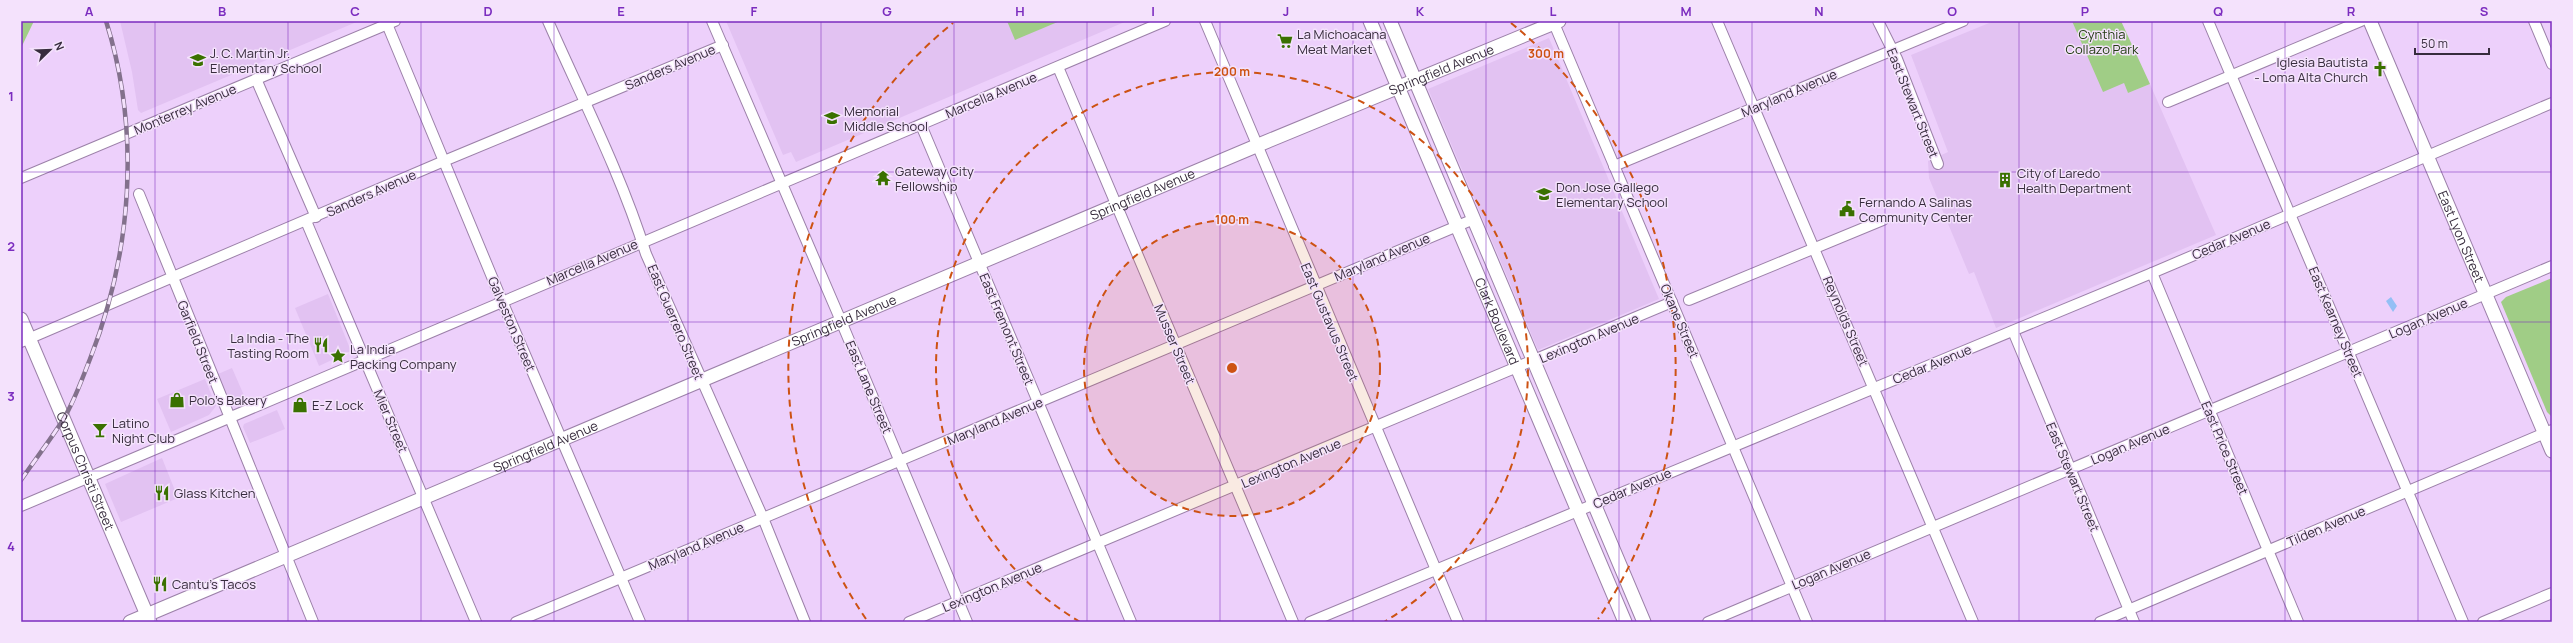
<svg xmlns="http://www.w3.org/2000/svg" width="2573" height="643" font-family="Manrope,sans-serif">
<rect width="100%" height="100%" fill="#edd0fb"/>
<g fill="#e2c2f2">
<path d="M120 21H359L141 113 138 110 132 72Z"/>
<path d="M726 21H1127L796 162 791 152 783 155Z"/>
<path d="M1994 21H2072L2124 83 2128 93 2150 84 2216 235 1996 328 1974 272 1969 274 1929 178 1928 161 1948 152 1911 55Z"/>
<path d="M1549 38 1659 299 1538 350 1428 89Z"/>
<path d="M328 294 351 351 319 366 295 308Z"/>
<path d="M232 368 246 400 235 405 229 402 218 374Z"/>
<path d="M205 379 216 406 209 415 171 432 157 399Z"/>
<path d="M277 410 285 429 250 443 243 427 244 424Z"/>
<path d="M162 458 178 498 121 522 105 484Z"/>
</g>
<g fill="#a0cd86">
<path d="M21 21H34L21 48Z"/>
<path d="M1007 21H1060L1015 40Z"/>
<path d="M2072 21H2121L2150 84 2128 93 2124 83 2103 92Z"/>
<path d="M2552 278V417L2547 412 2501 302 2506 297Z"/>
</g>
<path fill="#94bff5" d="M2391 297 2397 306 2393 312 2386 301Z"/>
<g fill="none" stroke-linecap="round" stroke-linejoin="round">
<defs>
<g id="minor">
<path d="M548 21C582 98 621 174 646 254L763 518 805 622"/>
<path d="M712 21 841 321 967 622"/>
<path d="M1205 21 1458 622"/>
<path d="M1553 21 1807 622"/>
<path d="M1717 21 1973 622"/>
<path d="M1878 21 1897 59 1938 164"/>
<path d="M2208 21 2463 622"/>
<path d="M2534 21 2552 64"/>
<path d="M387 24 502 301 640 622"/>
<path d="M1058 67 1293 622"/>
<path d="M256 79 316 217"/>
<path d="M2168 102 2361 21"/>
<path d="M921 125 1131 622"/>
<path d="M1614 166 1963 21"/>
<path d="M21 178 395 21"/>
<path d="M139 194 313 622"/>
<path d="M306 221 476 622"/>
<path d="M2152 273 2298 622"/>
<path d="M1689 300 1883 220"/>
<path d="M2013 331 2134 622"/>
<path d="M21 342 444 161 723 45"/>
<path d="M21 506 1165 21"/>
<path d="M516 622 1474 219"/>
<path d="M909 622 1672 302"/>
<path d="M1310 622 2152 273 2552 103"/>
<path d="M1708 622 2552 266"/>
<path d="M2100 622 2552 430"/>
<path d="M2483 622 2552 593"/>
</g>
<g id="major">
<path id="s1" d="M1370 21 1625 622"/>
<path d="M1390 21 1644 622"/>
<path id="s2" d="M2370 21 2552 451"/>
<path id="s3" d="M21 319 150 622"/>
<path id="s4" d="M130 622 1256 146 1559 21"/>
</g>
</defs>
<use href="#minor" stroke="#9c81a9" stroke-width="12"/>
<use href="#major" stroke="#9c81a9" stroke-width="15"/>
<use href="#minor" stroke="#fff" stroke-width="10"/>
<use href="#major" stroke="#fff" stroke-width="13"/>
<defs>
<path id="rail" d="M21 480C35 460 50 440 63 420 74 402 82 379 90 359 132 252 141 132 106 21"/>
</defs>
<use href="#rail" stroke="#83718c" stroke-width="4.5"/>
<use href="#rail" stroke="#f4e2fc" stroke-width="3" stroke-dasharray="9" stroke-linecap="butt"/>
</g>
<path fill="none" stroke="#7b2cbf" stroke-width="1" stroke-opacity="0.55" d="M155 21V622M288 21V622M421 21V622M554 21V622M688 21V622M821 21V622M954 21V622M1087 21V622M1220 21V622M1353 21V622M1486 21V622M1619 21V622M1752 21V622M1885 21V622M2019 21V622M2152 21V622M2285 21V622M2418 21V622M21 172H2552M21 322H2552M21 471H2552"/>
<circle cx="1232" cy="368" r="148" fill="#cd5213" fill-opacity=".12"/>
<g fill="none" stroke="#cd5213" stroke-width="2" stroke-dasharray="7 5">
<circle cx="1232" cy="368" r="148"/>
<path d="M1080 622A296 296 0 1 1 1384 622"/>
<path d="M866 619A444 444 0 0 1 953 23M1511 23A444 444 0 0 1 1598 619"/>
</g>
<defs>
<symbol id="supermarket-bare" viewBox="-9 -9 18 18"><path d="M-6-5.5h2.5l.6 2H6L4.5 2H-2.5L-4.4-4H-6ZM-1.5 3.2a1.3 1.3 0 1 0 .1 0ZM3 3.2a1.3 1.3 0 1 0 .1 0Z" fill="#3a7100" stroke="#f4e2fc" stroke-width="2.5" paint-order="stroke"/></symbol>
<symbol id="school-bare" viewBox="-9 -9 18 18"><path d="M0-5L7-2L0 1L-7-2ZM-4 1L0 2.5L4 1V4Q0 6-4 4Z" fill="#3a7100" stroke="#f4e2fc" stroke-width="2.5" paint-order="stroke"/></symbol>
<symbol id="church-bare" viewBox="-9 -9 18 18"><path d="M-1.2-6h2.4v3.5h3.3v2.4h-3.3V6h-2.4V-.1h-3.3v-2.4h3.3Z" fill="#3a7100" stroke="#f4e2fc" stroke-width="2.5" paint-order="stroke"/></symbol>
<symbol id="temple-bare" viewBox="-9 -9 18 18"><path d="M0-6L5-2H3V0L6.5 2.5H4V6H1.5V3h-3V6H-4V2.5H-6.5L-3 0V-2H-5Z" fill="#3a7100" stroke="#f4e2fc" stroke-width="2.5" paint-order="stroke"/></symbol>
<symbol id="building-bare" viewBox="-9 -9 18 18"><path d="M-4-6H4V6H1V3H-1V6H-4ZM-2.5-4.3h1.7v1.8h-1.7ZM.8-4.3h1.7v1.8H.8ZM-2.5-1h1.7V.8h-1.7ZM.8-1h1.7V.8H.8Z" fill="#3a7100" stroke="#f4e2fc" stroke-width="2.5" paint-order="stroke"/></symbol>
<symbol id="civic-bare" viewBox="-9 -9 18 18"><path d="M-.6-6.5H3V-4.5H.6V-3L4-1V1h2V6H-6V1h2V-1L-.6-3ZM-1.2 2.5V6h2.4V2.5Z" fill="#3a7100" stroke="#f4e2fc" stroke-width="2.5" paint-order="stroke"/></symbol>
<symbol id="restaurant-bare" viewBox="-9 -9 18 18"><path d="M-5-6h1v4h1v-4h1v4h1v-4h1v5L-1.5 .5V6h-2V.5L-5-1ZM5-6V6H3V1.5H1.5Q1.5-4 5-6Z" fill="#3a7100" stroke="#f4e2fc" stroke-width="2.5" paint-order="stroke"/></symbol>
<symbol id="sight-bare" viewBox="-9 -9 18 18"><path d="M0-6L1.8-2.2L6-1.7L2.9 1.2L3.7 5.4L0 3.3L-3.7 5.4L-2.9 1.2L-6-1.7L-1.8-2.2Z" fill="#3a7100" stroke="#f4e2fc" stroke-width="2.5" paint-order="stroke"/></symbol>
<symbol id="shop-bare" viewBox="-9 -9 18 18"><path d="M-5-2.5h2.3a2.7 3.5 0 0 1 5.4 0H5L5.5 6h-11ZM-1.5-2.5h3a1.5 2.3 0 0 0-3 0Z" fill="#3a7100" stroke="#f4e2fc" stroke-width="2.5" paint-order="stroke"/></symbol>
<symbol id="bar-bare" viewBox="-9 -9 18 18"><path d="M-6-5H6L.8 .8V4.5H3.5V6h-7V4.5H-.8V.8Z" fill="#3a7100" stroke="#f4e2fc" stroke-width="2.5" paint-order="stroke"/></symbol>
</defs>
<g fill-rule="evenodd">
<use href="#supermarket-bare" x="1274" y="30" width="22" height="22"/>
<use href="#school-bare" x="187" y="49" width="22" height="22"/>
<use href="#church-bare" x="2369" y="58" width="22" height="22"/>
<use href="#school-bare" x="821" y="107" width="22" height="22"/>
<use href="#temple-bare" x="872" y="167" width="22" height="22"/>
<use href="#building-bare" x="1994" y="169" width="22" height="22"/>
<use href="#school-bare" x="1533" y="183" width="22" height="22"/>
<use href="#civic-bare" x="1836" y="198" width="22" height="22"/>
<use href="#restaurant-bare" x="310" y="334" width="22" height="22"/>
<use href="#sight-bare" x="327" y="345" width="22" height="22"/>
<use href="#shop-bare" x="166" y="389" width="22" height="22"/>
<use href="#shop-bare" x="289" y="394" width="22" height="22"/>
<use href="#bar-bare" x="89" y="419" width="22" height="22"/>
<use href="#restaurant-bare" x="151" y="482" width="22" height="22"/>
<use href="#restaurant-bare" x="149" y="573" width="22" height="22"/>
</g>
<g text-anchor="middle" stroke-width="3" stroke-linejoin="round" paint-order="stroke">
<g font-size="13" fill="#372c3d" stroke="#f4e2fc" text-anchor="start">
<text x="1297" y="39">La Michoacana<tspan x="1297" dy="15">Meat Market</tspan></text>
<text x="210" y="58">J. C. Martin Jr.<tspan x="210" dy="15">Elementary School</tspan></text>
<text x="2368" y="67" text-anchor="end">Iglesia Bautista<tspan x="2368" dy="15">- Loma Alta Church</tspan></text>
<text x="844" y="116">Memorial<tspan x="844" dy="15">Middle School</tspan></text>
<text x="895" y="176">Gateway City<tspan x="895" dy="15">Fellowship</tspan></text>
<text x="2017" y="178">City of Laredo<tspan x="2017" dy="15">Health Department</tspan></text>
<text x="1556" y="192">Don Jose Gallego<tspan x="1556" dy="15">Elementary School</tspan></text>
<text x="1859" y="207">Fernando A Salinas<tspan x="1859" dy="15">Community Center</tspan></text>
<text x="309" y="343" text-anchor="end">La India - The<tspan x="309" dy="15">Tasting Room</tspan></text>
<text x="350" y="354">La India<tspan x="350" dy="15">Packing Company</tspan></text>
<text x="189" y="405">Polo's Bakery</text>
<text x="312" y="410">E-Z Lock</text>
<text x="112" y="428">Latino<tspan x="112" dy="15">Night Club</tspan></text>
<text x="174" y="498">Glass Kitchen</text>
<text x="172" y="589">Cantu's Tacos</text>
</g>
<g font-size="13" fill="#233c13" stroke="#f4e2fc">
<text x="2102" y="39">Cynthia<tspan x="2102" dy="15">Collazo Park</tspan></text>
</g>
<g font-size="13" fill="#372c3d" stroke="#f4e2fc">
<text transform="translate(670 67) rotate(-23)" y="5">Sanders Avenue</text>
<text dy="5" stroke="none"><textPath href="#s4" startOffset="1423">Springfield Avenue</textPath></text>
<text transform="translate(1789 93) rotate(-23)" y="5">Maryland Avenue</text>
<text transform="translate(991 95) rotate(-23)" y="5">Marcella Avenue</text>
<text transform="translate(1913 103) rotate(68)" y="5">East Stewart Street</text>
<text transform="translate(185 109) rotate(-23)" y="5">Monterrey Avenue</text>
<text transform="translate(371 193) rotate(-24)" y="5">Sanders Avenue</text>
<text dy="5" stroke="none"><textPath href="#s4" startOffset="1099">Springfield Avenue</textPath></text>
<text dy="5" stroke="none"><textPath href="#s2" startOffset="234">East Lyon Street</textPath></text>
<text transform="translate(2231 239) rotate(-23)" y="5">Cedar Avenue</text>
<text transform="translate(1382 257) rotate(-23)" y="5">Maryland Avenue</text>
<text transform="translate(592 262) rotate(-23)" y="5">Marcella Avenue</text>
<text transform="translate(2428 318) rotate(-23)" y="5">Logan Avenue</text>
<text dy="5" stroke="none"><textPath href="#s4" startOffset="775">Springfield Avenue</textPath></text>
<text dy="5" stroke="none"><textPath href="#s1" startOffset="326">Clark Boulevard</textPath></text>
<text transform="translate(1680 321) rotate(67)" y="5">Okane Street</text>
<text transform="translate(1846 321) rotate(67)" y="5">Reynolds Street</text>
<text transform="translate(676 322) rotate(67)" y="5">East Guerrero Street</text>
<text transform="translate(1330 322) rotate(67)" y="5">East Gustavus Street</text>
<text transform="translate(2336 322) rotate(67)" y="5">East Kearney Street</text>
<text transform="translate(512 324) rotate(67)" y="5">Galveston Street</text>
<text transform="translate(1007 329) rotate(67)" y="5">East Fremont Street</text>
<text transform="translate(1589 338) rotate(-23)" y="5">Lexington Avenue</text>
<text transform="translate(198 342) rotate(68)" y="5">Garfield Street</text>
<text transform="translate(1175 344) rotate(67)" y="5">Musser Street</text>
<text transform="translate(1932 364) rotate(-22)" y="5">Cedar Avenue</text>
<text transform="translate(869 387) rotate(67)" y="5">East Lane Street</text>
<text transform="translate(391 421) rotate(67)" y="5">Mier Street</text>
<text transform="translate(995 421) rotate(-23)" y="5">Maryland Avenue</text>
<text transform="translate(2130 444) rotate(-23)" y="5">Logan Avenue</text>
<text dy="5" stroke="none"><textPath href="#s4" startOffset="451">Springfield Avenue</textPath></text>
<text transform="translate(2225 448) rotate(67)" y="5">East Price Street</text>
<text transform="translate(1291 463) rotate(-23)" y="5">Lexington Avenue</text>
<text dy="5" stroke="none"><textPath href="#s3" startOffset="165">Corpus Christi Street</textPath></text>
<text transform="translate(2073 477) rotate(67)" y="5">East Stewart Street</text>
<text transform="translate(1632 488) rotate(-23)" y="5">Cedar Avenue</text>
<text transform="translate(2326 526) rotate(-23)" y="5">Tilden Avenue</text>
<text transform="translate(696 546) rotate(-23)" y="5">Maryland Avenue</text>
<text transform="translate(1831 569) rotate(-23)" y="5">Logan Avenue</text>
<text transform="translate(992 587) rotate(-23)" y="5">Lexington Avenue</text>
</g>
</g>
<circle cx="1232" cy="368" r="6" fill="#cd5213" stroke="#f4e2fc" stroke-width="2"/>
<g font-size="12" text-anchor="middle" font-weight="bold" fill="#cd5213" stroke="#f4e2fc" stroke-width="3" stroke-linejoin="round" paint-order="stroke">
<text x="1546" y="58">300 m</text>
<text x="1232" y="76">200 m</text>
<text x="1232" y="224">100 m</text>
</g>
<rect width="2573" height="643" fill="none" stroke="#f4e2fc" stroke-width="44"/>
<g transform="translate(50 50) rotate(67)" stroke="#f4e2fc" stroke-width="3" paint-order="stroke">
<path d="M0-3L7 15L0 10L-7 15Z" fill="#372c3d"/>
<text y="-6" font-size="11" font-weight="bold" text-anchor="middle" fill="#372c3d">N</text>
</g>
<path d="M2415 48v6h74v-6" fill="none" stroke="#372c3d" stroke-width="2"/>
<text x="2421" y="48" font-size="12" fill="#372c3d" stroke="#f4e2fc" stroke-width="3" paint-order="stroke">50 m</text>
<rect x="22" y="22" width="2529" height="599" fill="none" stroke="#7b2cbf" stroke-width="1.5"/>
<g font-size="13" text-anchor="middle" font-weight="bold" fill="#7b2cbf">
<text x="89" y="16">A</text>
<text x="222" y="16">B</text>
<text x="355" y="16">C</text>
<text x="488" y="16">D</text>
<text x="621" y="16">E</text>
<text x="754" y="16">F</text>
<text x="887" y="16">G</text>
<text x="1020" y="16">H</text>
<text x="1153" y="16">I</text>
<text x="1286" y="16">J</text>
<text x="1420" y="16">K</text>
<text x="1553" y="16">L</text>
<text x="1686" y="16">M</text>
<text x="1819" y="16">N</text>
<text x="1952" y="16">O</text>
<text x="2085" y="16">P</text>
<text x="2218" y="16">Q</text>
<text x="2351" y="16">R</text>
<text x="2484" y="16">S</text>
<text x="11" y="101">1</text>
<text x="11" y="251">2</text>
<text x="11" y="401">3</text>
<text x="11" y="551">4</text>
</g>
</svg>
